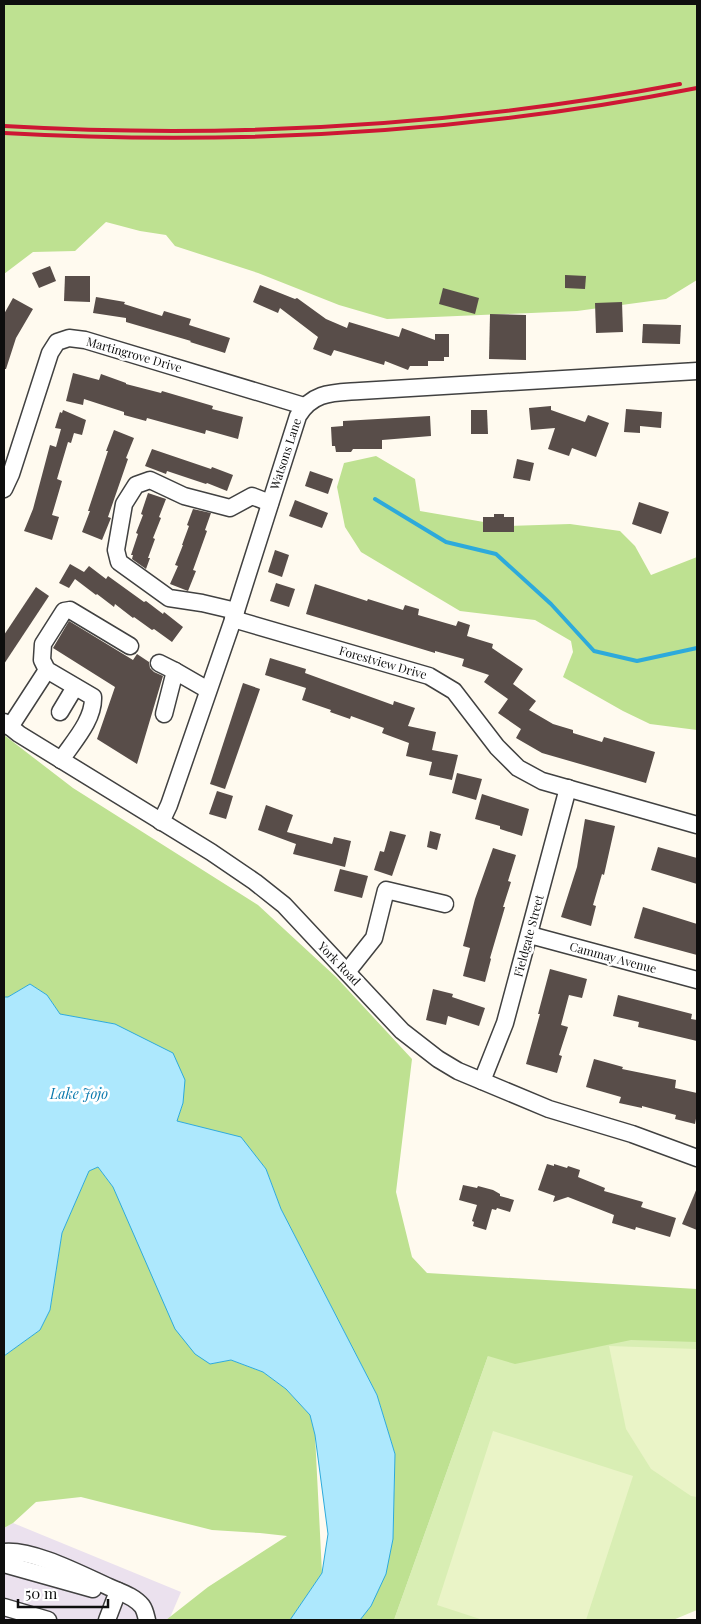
<svg xmlns="http://www.w3.org/2000/svg" width="701" height="1624" font-family="'Playfair Display',serif">
<rect width="100%" height="100%" fill="#fffaef"/>
<path fill="#ebe1ee" d="M13 1523 181 1592 169 1620H4V1528Z"/>
<path fill="#d9eeb4" d="M697 1289V1610L673 1620H394L488 1356Z"/>
<g fill="#bee191">
<path d="M4 4H697V280L666 299 577 311 387 319 339 305 258 273 175 246 166 235 140 231 106 222 75 251 33 252 4 274Z"/>
<path d="M376 456 415 479 420 511 507 526 570 524 620 531 635 546 651 575 697 557V730L650 724 623 711 563 677 573 652 571 641 535 620 460 611 361 552 345 527 337 487 344 463Z"/>
<path d="M4 735 73 788 258 905 336 977 412 1059 396 1192 412 1257 427 1273 697 1289V1342L631 1340 515 1364 488 1356 394 1620H360L371 1606 393 1539 395 1454 377 1395 281 1209 266 1169 240 1137 177 1121 183 1103 115 1024 60 1014 47 995 30 984 8 997H4Z"/>
<path d="M98 1167 113 1187 210 1364 231 1360 263 1372 286 1389 310 1415 315 1435 322 1573 290 1620H166L208 1587 287 1536 260 1533 212 1530 81 1497 36 1502 13 1523 4 1528V1356L40 1330 50 1310 62 1233 89 1171Z"/>
</g>
<g fill="#eaf4c7">
<path d="M609 1346 697 1349V1497L691 1496 651 1469 626 1429Z"/>
<path d="M493 1431 633 1476 586 1620H483L437 1605Z"/>
</g>
<path fill="#ade8fd" stroke="#2daadb" d="M30 984 47 995 60 1014 115 1024 173 1053 185 1080 183 1103 177 1121 241 1137 266 1169 281 1209 377 1395 395 1454 393 1539 386 1574 371 1606 360 1620H290L322 1573 328 1534 315 1435 310 1415 286 1389 263 1372 231 1360 210 1364 195 1354 175 1329 113 1187 98 1167 89 1171 62 1233 50 1310 40 1330 4 1356V997H8Z"/>
<g fill="none" stroke-linecap="round" stroke-linejoin="round">
<path stroke="#2daadb" stroke-width="4" d="M375 499 446 542 496 554 551 604 594 651 637 661 697 648"/>
</g>
<g fill="#584d49">
<path d="M50 266 56 281 39 288 32 273Z"/>
<path d="M565 275 586 276 585 289 565 288Z"/>
<path d="M65 276H90V302L64 301Z"/>
<path d="M260 285 295 299 297 298 326 319 347 328 349 322 399 337 402 328 435 340V334H449V357H444V361H428V366H410L408 370 385 361 384 365 334 350 331 356 313 349 318 337 280 308 278 313 253 302Z"/>
<path d="M443 288 479 298 475 314 439 304Z"/>
<path d="M96 297 125 302 124 304 162 316 164 311 191 319 189 325 230 338 225 353 190 342 191 341 126 322V318L93 313Z"/>
<path d="M13 298 33 309 16 338 6 369H4V314Z"/>
<path d="M622 302 623 332 596 333 595 303Z"/>
<path d="M490 314 526 315V360L489 359Z"/>
<path d="M643 324 681 325 680 344 642 343Z"/>
<path d="M73 373 99 380 101 374 126 383V384L161 393 162 391 213 406 212 409 243 417 238 439 206 430 205 434 147 418 146 421 124 415V412L84 399 83 405 66 401Z"/>
<path d="M551 406V410L585 422 588 415 609 423 596 457 572 448 569 456 548 449 555 428 531 430 529 408Z"/>
<path d="M626 409 662 412 661 428 640 426V433L624 432Z"/>
<path d="M63 410 86 420 82 435 74 433 71 443 68 442 57 479 62 481 52 515 59 517 52 540 24 531 33 509 50 445 56 447 61 429 55 428 60 412 62 413Z"/>
<path d="M471 410H487L488 434H471Z"/>
<path d="M430 416 431 436 382 440V449H353L351 452H336L335 446H332L331 427 343 426V421Z"/>
<path d="M114 430 134 438 126 458 128 459 108 517 111 518 102 540 82 532 90 511H88L108 451H106Z"/>
<path d="M152 449 211 469 212 467 233 475 227 491 207 483 206 484 167 471 166 474 145 466Z"/>
<path d="M517 459 534 463 530 481 513 478Z"/>
<path d="M310 471 333 479 328 494 305 486Z"/>
<path d="M148 493 166 499 159 517 161 518 153 538 155 539 148 558H150L146 569 132 559 133 555H131L138 534 136 533 143 515 141 514Z"/>
<path d="M295 500 328 513 322 528 289 516Z"/>
<path d="M639 502 669 512 661 534 632 524Z"/>
<path d="M193 509 211 513 205 530 207 531 193 570 196 571 188 591 170 584 178 566 175 565 183 545H182L189 526 187 525Z"/>
<path d="M494 514H504V517H514V532H483V517H494Z"/>
<path d="M275 550 289 555 282 577 268 572Z"/>
<path d="M70 564 84 572 89 566 106 579 108 576 144 602 146 601 163 614 164 612 183 627 172 642 154 629 152 630 134 617 133 618 115 604 114 607 97 594 96 595 75 579 69 588 59 583Z"/>
<path d="M276 583 295 589 289 607 270 601Z"/>
<path d="M315 584 367 601 368 599 403 610 405 605 419 609 418 615 456 626 458 621 470 625 467 636 493 644 492 648 523 669 513 684 536 701 529 710 553 724 573 730V733L602 742 604 737 655 752 646 783 542 753 516 738 521 729 498 713 508 699 484 682 489 675 462 666 464 659 435 651V653L306 614Z"/>
<path d="M36 587 49 596 4 664V635Z"/>
<path d="M69 621 133 660 137 654 149 662 150 668 154 672 163 676 137 764 97 739 115 687 53 648Z"/>
<path d="M270 658 306 669 305 673 393 705 394 701 415 708 408 726 436 732 432 750 458 755 452 780 429 775 432 762 406 756 409 743 382 733 384 728 351 716 350 719 330 712 331 710 302 700 306 688 265 675Z"/>
<path d="M243 683 260 689 225 789 210 784Z"/>
<path d="M457 773 482 779 476 800 452 793Z"/>
<path d="M217 791 233 796 226 819 209 814Z"/>
<path d="M482 794 529 809 522 836 500 829V826L475 819Z"/>
<path d="M266 805 293 815 287 832 332 844 334 837 351 841 345 867 293 854 296 844 258 830Z"/>
<path d="M585 819 615 826 604 875 602 874 593 905 596 906 591 926 561 917 577 867Z"/>
<path d="M390 831 406 835 392 876 374 870 380 851 384 852Z"/>
<path d="M430 831 441 834 437 850 427 847Z"/>
<path d="M658 847 697 858V884L651 870Z"/>
<path d="M493 848 516 855 508 881 511 882 503 907H505L490 958 491 959 485 982 463 976 470 948 463 946 475 899Z"/>
<path d="M340 869 368 876 362 898 334 891Z"/>
<path d="M643 907 697 924V955L634 938Z"/>
<path d="M550 969 587 979 582 998 569 995 561 1025 568 1027 559 1055 562 1056 557 1073 526 1064 540 1014H538Z"/>
<path d="M433 989 453 994 452 997 485 1008 479 1026 448 1016 446 1025 426 1020Z"/>
<path d="M618 995 692 1014 691 1019 697 1020V1041L638 1027 639 1022 613 1016Z"/>
<path d="M594 1059 623 1067 622 1069 676 1080 675 1088 697 1093V1113L695 1124 675 1119 676 1115 642 1106V1108L619 1103 621 1097 586 1087Z"/>
<path d="M547 1164 554 1166V1164L567 1168 568 1166 580 1170 578 1177 605 1188 604 1191 643 1202 641 1207 676 1218 670 1237 636 1227 635 1230 612 1223 614 1215 568 1197 553 1202 555 1196 538 1190Z"/>
<path d="M463 1185 477 1188 478 1186 493 1190 500 1194V1196L514 1200 510 1212 497 1208 496 1210 492 1209 486 1230 473 1226 474 1222 472 1221 477 1205 459 1200Z"/>
<path d="M697 1188V1230L682 1224Z"/>
</g>
<g fill="none" stroke-linecap="round" stroke-linejoin="round">
<defs>
<g id="minor">
<path d="M4 489 11 474 50 353 57 342 69 338 85 340 304 406"/>
<path d="M236 611 202 603 169 598 119 562 116 550 124 504 136 485 150 480 184 496 230 508 252 496 270 503"/>
<path d="M233 619 429 676 454 691 497 747 518 768 542 781 697 825"/>
<path d="M159 663 175 671"/>
<path d="M60 712 75 687"/>
<path d="M164 714 175 671 208 690"/>
<path d="M4 722 19 734 211 852 255 882 284 905 402 1031 438 1059 458 1071 549 1109 632 1134 697 1158"/>
<path d="M10 727 47 670"/>
<path d="M61 760C73 742 94 720 93 697L47 670 42 660 43 644 64 611 70 610 130 646"/>
<path d="M161 822 169 805 236 611 298 416C313 391 334 393 360 391L697 371"/>
<path d="M530 935 697 980"/>
<path d="M347 972 374 938 386 890 445 904"/>
<path d="M482 1081 505 1023 568 788"/>
<path d="M4 1552C33 1549 82 1575 109 1587 120 1592 134 1596 142 1606 145 1610 146 1616 147 1620"/>
<path d="M4 1564 93 1589"/>
<path d="M4 1607 48 1620"/>
<path d="M107 1620 118 1591"/>
</g>
</defs>
<use href="#minor" stroke="#414141" stroke-width="19"/>
<use href="#minor" stroke="#fff" stroke-width="16"/>
<g stroke="#cd1734" stroke-width="4">
<path d="M4 126C230 139 458 126 680 84"/>
<path d="M4 133C236 146 469 133 697 88"/>
</g>
</g>
<g text-anchor="middle" stroke-width="5" stroke-linejoin="round" paint-order="stroke">
<g font-size="12" fill="#0e0e0e" stroke="#fff">
<text transform="translate(134 355) rotate(16)" y="4">Martingrove Drive</text>
<text transform="translate(286 454) rotate(-72)" y="4">Watsons Lane</text>
<text transform="translate(383 663) rotate(16)" y="4">Forestview Drive</text>
<text transform="translate(529 936) rotate(-75)" y="4">Fieldgate Street</text>
<text transform="translate(613 958) rotate(15)" y="4">Cammay Avenue</text>
<text transform="translate(339 964) rotate(46)" y="4">York Road</text>
</g>
<g font-size="14" font-style="italic" fill="#0a79ad" stroke="#fff">
<text x="79" y="1099">Lake Jojo</text>
</g>
</g>
<rect width="701" height="1624" fill="none" stroke="#0e0e0e" stroke-width="10"/>
<path d="M18 1599v8h90v-8" fill="none" stroke="#0e0e0e" stroke-width="2.5"/>
<text x="25" y="1599" font-size="15" fill="#0e0e0e" stroke="#ffffff" stroke-width="4" paint-order="stroke">50 m</text>
</svg>
